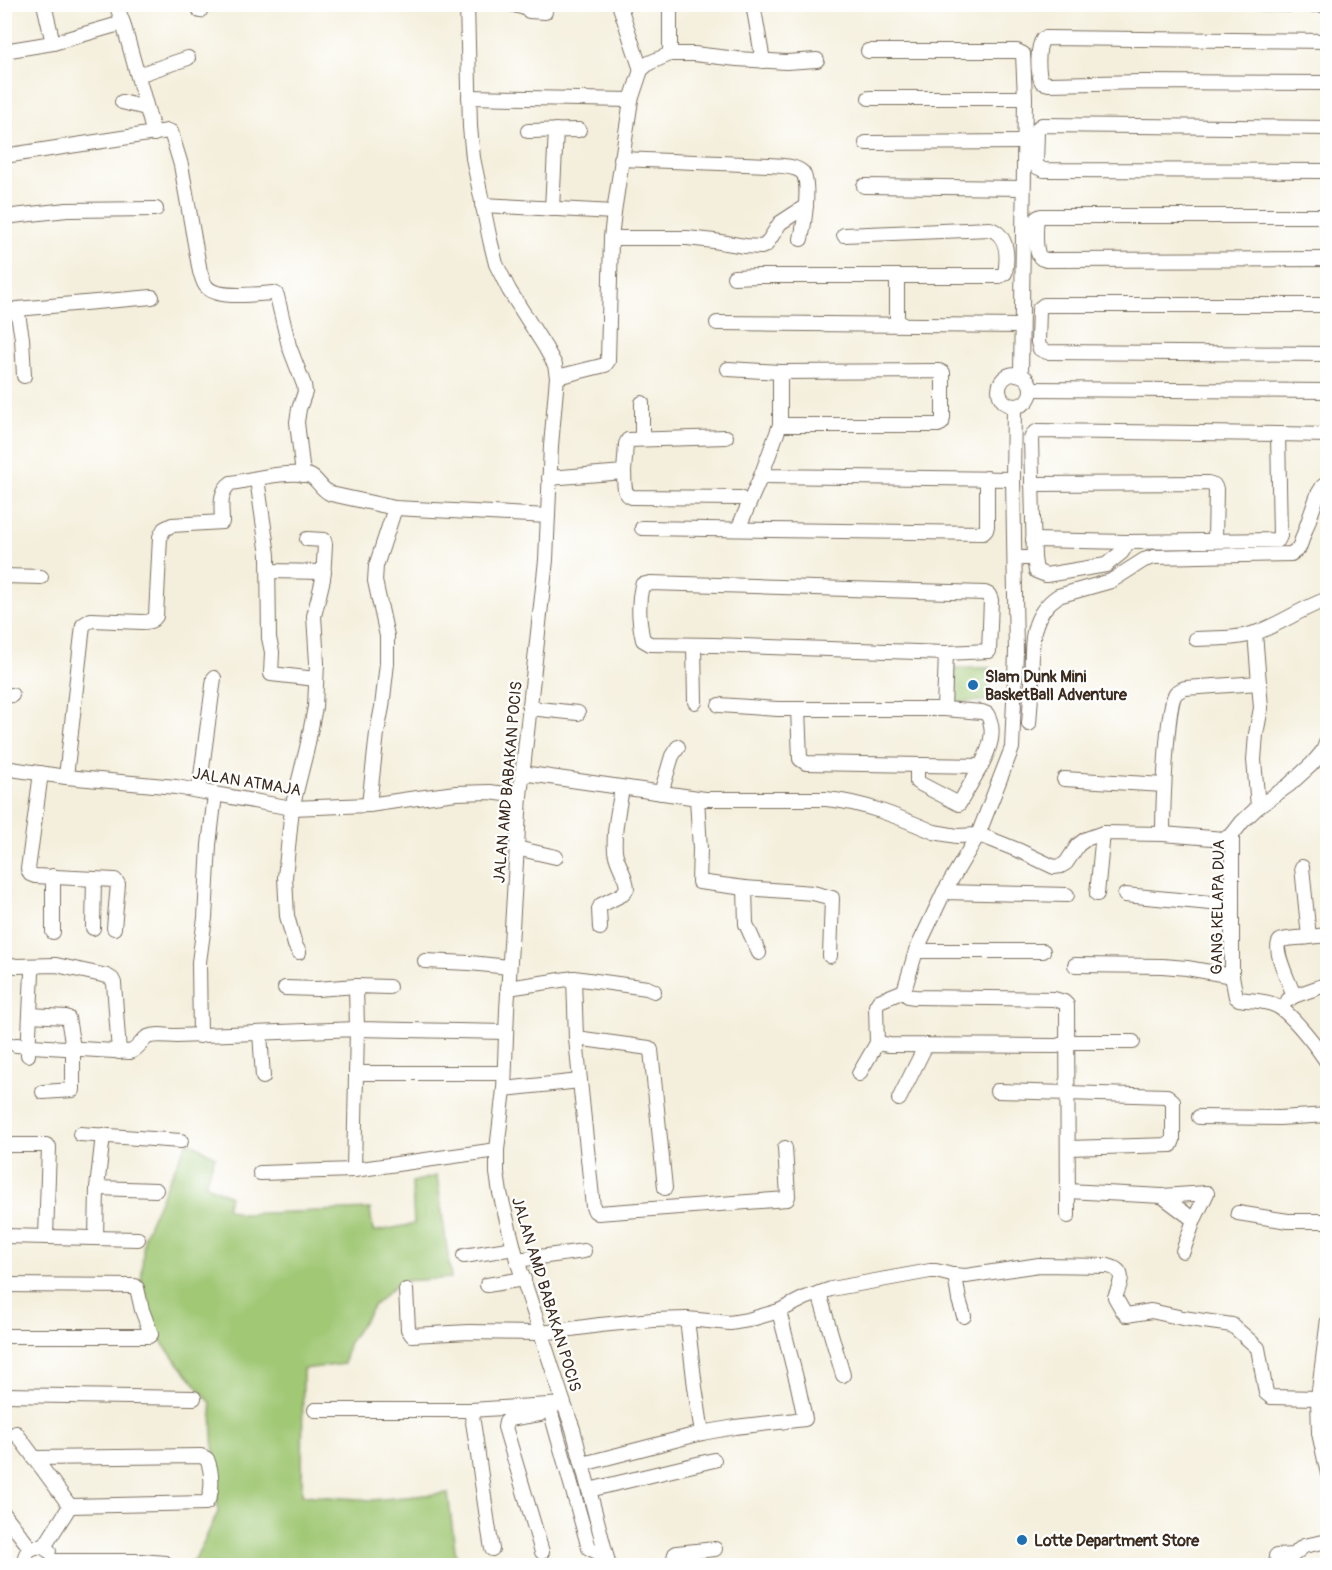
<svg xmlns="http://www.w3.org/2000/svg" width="1332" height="1570" font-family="Pangolin,sans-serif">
<rect width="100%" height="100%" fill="#fff"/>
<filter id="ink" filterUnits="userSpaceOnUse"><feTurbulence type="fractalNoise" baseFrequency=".0167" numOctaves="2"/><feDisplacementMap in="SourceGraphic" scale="12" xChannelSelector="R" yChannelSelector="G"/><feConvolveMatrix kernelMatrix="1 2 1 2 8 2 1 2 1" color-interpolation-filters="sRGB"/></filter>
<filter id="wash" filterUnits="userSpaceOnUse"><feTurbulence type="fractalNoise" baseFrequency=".008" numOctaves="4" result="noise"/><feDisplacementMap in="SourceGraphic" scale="24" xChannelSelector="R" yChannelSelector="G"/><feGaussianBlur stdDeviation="1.35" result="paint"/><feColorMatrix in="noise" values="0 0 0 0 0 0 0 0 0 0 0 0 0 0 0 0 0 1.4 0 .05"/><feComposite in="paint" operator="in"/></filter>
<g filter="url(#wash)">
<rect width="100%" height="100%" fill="#f4efdc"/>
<g fill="#a0c874" stroke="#6e7949" stroke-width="1.5">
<path d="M954 668H990L991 701 956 702Z"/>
<path d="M188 1141 215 1156 205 1184 230 1196 226 1208 240 1214 370 1209 373 1232 414 1224 412 1182 437 1176 451 1278 401 1281 374 1305 348 1344 344 1364 303 1369 302 1495 372 1500 448 1493 457 1565H186L195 1560 218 1512 211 1403 165 1347 148 1317 141 1285 144 1236 166 1186Z"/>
</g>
</g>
<g filter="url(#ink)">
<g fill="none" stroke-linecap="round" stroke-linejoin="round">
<defs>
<g id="minor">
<path d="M44 4 53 43"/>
<path d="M116 4 123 23 154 134"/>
<path d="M198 4 200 11"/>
<path d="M467 4 470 127 473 158 490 240 496 264 509 290 545 347 555 365 557 377 551 446 546 560 520 796 507 1010 504 1089 497 1150V1173L500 1193 517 1260 564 1404 573 1429 609 1566"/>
<path d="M511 4 525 8 531 4"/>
<path d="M619 4 641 70"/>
<path d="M670 4V54"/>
<path d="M753 4 763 61"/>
<path d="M1263 4 1328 5"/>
<path d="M525 8 529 11 545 12"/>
<path d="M1328 41 1046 38 1043 39C1037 47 1037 73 1042 82L1049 84 1142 82 1328 83"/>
<path d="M4 51 53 43 123 23"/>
<path d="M868 51H1017L1023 54 1025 98 1021 375"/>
<path d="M138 75 188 58"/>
<path d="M469 97 631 100"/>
<path d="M869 98H1025"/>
<path d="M122 102 146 108"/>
<path d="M1328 128 1042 125 1039 127 1037 131 1036 164 1037 167 1044 170 1328 171"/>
<path d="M528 131 579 130"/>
<path d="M866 143 1024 142"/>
<path d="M4 156 168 131 171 132 181 165 200 272C202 276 203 283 206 286 216 300 257 294 273 293L276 294 277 296 289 346 304 385 305 392 299 409 297 422 303 475"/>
<path d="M621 159 769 165C779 166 794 165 802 172 811 181 804 226 801 239"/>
<path d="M864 186 1023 188"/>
<path d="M482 205 614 212"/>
<path d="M552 209 556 130"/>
<path d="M1328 216H1041L1037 218C1036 225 1034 254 1041 258 1042 259 1044 259 1046 260L1328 259"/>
<path d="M4 217 67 210 156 209"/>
<path d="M611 238H687L714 241 745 246 761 247 766 245 780 223 806 206"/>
<path d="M897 276V324"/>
<path d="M734 277 759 276H1000L1005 273C1008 257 1008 235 990 229L844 235"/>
<path d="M1328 305H1044L1039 309 1038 342 1040 349 1047 352 1328 354"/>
<path d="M17 309 152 297"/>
<path d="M4 311H13L17 309 22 338 24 376"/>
<path d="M717 323 1021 326"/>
<path d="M728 369 780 372 939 371 943 373V418L942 423 938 425H780"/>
<path d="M780 372V425L761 476 1013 479"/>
<circle cx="1015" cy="390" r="16"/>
<path d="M557 377 605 365 608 361 611 238 614 212 631 100 641 70 649 63 670 54H694L737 59 786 62 817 60"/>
<path d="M1031 389 1328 391"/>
<path d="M642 439V403"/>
<path d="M624 472C625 481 622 494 632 497L740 498"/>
<path d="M549 478 624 472 626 444 628 440 726 437"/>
<path d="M257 479 268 555 269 638 272 652 271 674 316 679"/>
<path d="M1032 484 1208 483 1214 485 1216 489 1215 540"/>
<path d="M642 528 983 533 986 530 987 526V478"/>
<path d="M738 529 761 476"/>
<path d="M1033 540 1128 542"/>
<path d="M1015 558H1034L1036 571 1046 575 1106 565 1122 552 1128 542 1278 540 1280 536 1278 434 1328 435"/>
<path d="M1034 558 1031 439 1033 434 1038 431 1278 434"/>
<path d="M269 571 324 572"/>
<path d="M4 576 41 577"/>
<path d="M650 583 985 593 989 595 991 600 989 651 946 653 714 645 650 644 643 640C639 623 638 602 642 585Z"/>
<path d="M1196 639C1216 638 1240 639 1258 632 1282 623 1304 607 1328 599"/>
<path d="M694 645 695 702"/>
<path d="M4 696 12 695"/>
<path d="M719 705 778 709H944L982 712 987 714C997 731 989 750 981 766L806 763 800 759 798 709"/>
<path d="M529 708 578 713"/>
<path d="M944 709 946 653"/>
<path d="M1029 724C1030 710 1031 696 1032 682 1032 649 1027 617 1058 596L1111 581 1144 560 1154 557 1291 554 1299 548 1318 494 1323 486 1328 483"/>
<path d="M1328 738 1323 751 1312 764 1289 785 1258 807 1242 822 1232 835V976L1236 997 1239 999C1251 1001 1266 1000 1277 1006 1291 1013 1319 1049 1328 1064"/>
<path d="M917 766V782L959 804 981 766"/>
<path d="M4 768 66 777 176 787 292 808 369 805 410 799 456 793 490 792 520 796"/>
<path d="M41 773 28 869 30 874 35 876 115 880 118 884 114 928"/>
<path d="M522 773 705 799H826C863 802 899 817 934 832L957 836 978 835 990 839 1020 851 1054 867 1061 866 1066 863 1078 845 1086 839 1103 833 1163 834 1224 839 1232 835"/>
<path d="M66 777 83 625 91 620 142 622C148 622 152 622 156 616L160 537 164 529 172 525 222 522C222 509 218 492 231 483 250 480 292 469 310 476 317 478 320 489 331 494L395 508 548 516"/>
<path d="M1064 779 1164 785"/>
<path d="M199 791 214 678"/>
<path d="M661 793 672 756 678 747"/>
<path d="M697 798 700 849 699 882 745 888 813 893 832 898 830 956"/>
<path d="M369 805 377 733 382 707 387 663V636L375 581 376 566 395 508"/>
<path d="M1258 807 1254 760 1256 734 1261 708 1259 683"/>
<path d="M1163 834C1163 813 1166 704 1176 693 1177 692 1184 688 1185 688L1259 683 1255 633"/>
<path d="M516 848 556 857"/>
<path d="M745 888 746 924 759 953"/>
<path d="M944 892 978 835 1012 748 1016 652 1013 479 1014 407"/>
<path d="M1097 894 1103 833"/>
<path d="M1067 895 944 892 916 951 904 991 908 996 915 997 1054 999 1064 1002 1067 1005 1068 1216"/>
<path d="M1125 895 1232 905"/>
<path d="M93 928 94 879"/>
<path d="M600 928 599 909 601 905 623 894 627 888C626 874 617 865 615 851 613 831 619 808 622 788"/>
<path d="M53 932V876"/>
<path d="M1309 937 1328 935"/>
<path d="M916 951H1043"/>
<path d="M299 952 295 945 287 916 285 877 292 808 307 748 315 707 317 663 314 616 323 579 325 544 324 540 307 539"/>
<path d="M425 961 470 963 509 967"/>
<path d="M4 964 17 966 56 965 107 976 112 979 114 983 119 1052"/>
<path d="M1075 965 1162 966 1187 968 1232 976"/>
<path d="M574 978 647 988 654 991"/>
<path d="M389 987 356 986 357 1029 506 1032"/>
<path d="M285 988 317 989 356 986"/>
<path d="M508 988 574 978 576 1038 580 1081"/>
<path d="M1294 996C1291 986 1272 949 1280 941 1284 938 1303 938 1309 937L1302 867"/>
<path d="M1288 1000 1294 996 1328 984"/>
<path d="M30 1015 66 1017 68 1018 73 1048V1090L43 1092"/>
<path d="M260 1033 263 1077"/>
<path d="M200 1036 199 962 205 918 209 845 215 795"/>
<path d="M576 1038 649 1048 651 1050 665 1188"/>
<path d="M877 1043 889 1045 1057 1046 1068 1042H1133"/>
<path d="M16 1045 130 1052C138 1049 140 1043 146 1038 153 1033 168 1036 176 1036L357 1029 354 1170"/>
<path d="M28 1055 32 973 34 966"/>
<path d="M356 1073H504"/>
<path d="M859 1074 877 1043 876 1006 879 1001 904 991"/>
<path d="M504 1089 580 1081 593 1207 595 1211 598 1213 787 1199 788 1196 785 1148"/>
<path d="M997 1091 1167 1096 1173 1101V1140L1171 1145 1068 1148"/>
<path d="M899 1099 926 1045"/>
<path d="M1199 1117 1279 1118 1328 1115"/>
<path d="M80 1134 181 1141"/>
<path d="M4 1145H46L49 1147 46 1237"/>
<path d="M260 1173 354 1170 497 1150"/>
<path d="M97 1188 156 1190"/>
<path d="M1068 1191 1162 1196 1194 1220 1183 1251"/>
<path d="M1162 1196 1207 1193 1194 1220"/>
<path d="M1238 1213 1288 1221H1328"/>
<path d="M4 1236 138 1239"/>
<path d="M96 1238 97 1188 103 1135"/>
<path d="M464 1256 514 1248"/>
<path d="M517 1260 584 1251"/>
<path d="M955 1275 959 1300 964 1316"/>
<path d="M4 1285 135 1286 137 1288 142 1310 151 1334 149 1336H4"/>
<path d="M487 1285 524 1279"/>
<path d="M406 1290 408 1329 412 1335 469 1332 542 1333 600 1325 653 1320 687 1319 730 1323 748 1320 779 1311 805 1298 831 1289 930 1271H936L952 1275 966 1276 1039 1265 1108 1266C1128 1271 1120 1284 1115 1297L1123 1311 1127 1315 1151 1311 1183 1318 1232 1325 1258 1348 1266 1393 1271 1397 1318 1398"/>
<path d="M819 1293 843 1375"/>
<path d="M687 1319 695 1387 702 1433"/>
<path d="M1328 1319 1318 1398 1319 1433 1328 1474"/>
<path d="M4 1395 194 1398"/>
<path d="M315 1410H471L564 1404"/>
<path d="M471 1410C479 1456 484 1503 492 1549"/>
<path d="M551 1413 589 1548 597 1552 604 1550"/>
<path d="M540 1414 509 1419 506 1422 505 1427 542 1552"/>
<path d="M16 1433 70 1506 44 1547"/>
<path d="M34 1458 201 1456 207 1459C212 1471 214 1493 206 1503L70 1506"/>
<path d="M583 1464 702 1433 735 1427 805 1419 798 1386 779 1311"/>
<path d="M589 1490 714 1460"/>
<path d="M4 1514 31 1549"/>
<path d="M1276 1556 1293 1555 1304 1546 1328 1541"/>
<path d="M53 1561H141L165 1563"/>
<path d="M25 1566C21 1550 37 1541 49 1551"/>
<path d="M672 1566 675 1554 677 1553 715 1549"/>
</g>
</defs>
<use href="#minor" stroke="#7c6f60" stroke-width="16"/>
<use href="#minor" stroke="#fff" stroke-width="14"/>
</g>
</g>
<g fill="#1f6fb2" stroke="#fff" stroke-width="2">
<circle cx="973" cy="685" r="6"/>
<circle cx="1022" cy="1540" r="6"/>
</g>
<g text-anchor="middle" stroke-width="4.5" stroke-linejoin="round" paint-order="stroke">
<g font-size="16" font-weight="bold" fill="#3b2a1e" stroke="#fff" text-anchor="start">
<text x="985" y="682">Slam Dunk Mini<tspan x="985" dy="18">BasketBall Adventure</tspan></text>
<text x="1034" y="1546">Lotte Department Store</text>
</g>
<g font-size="16" fill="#3b2a1e" stroke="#fff">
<text transform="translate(247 781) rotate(9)" y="6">JALAN ATMAJA</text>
<text transform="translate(507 782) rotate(-85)" y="6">JALAN AMD BABAKAN POCIS</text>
<text transform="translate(1217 907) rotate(-89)" y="6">GANG KELAPA DUA</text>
<text transform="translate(547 1294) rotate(73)" y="6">JALAN AMD BABAKAN POCIS</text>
</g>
</g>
<rect width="1332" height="1570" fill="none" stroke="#fff" stroke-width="24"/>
</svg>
